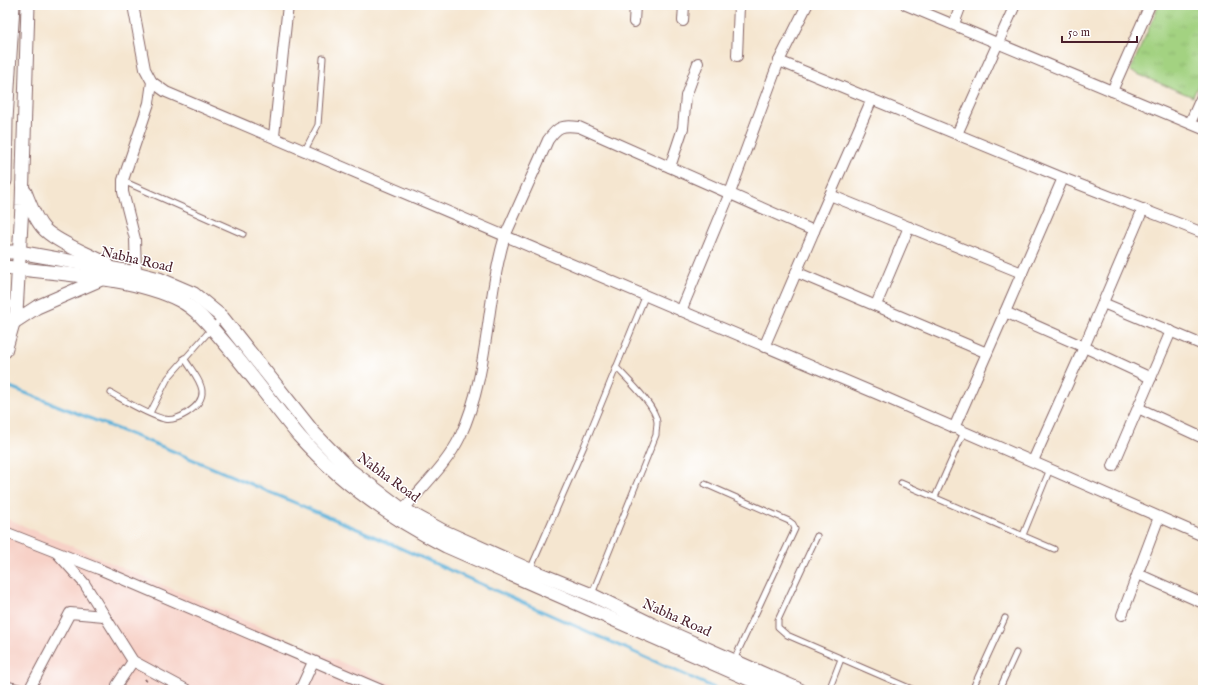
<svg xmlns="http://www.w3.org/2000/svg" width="1208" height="695" font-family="'IM FELL English',serif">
<defs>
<pattern id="grass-tufts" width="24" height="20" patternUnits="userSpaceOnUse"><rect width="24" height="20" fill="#a3d281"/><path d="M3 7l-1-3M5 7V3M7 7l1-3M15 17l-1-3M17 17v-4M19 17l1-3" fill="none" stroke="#8eb470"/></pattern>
</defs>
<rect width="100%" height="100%" fill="#fff"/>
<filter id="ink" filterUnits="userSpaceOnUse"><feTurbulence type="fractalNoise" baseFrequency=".025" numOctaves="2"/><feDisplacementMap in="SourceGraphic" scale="8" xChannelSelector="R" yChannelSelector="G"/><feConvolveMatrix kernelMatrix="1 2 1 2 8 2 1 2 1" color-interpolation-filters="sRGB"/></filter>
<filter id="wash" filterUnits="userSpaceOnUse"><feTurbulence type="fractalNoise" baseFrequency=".012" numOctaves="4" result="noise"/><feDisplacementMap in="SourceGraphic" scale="16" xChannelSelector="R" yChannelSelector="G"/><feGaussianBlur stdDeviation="0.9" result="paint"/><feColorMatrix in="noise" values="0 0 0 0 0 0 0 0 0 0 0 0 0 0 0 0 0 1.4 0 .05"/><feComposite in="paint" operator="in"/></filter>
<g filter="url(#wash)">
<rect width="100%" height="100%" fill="#f5e6d0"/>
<path fill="#f7d1c7" d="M5 518 86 552 406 690H5Z"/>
<path fill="url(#grass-tufts)" stroke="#767856" d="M1159 5H1203V74L1193 97 1130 71Z"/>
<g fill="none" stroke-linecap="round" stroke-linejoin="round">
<path stroke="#5eb2da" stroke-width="3" d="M5 385 163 447 362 531 719 690"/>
</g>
</g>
<g filter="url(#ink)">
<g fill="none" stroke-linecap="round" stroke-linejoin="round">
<defs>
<g id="service">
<path d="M305 150 318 125 323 58"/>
<path d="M123 181 243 234"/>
<path d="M111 393C127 402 146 414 164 419 172 421 179 418 187 413 215 395 198 380 184 358"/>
<path d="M150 413 168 378 221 318"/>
<path d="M901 483 1054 549"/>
<path d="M705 484 789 521 793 524 795 529 734 660"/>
<path d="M935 497 964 432"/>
<path d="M1023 535 1050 469"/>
<path d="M817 536 778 620V627L787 635 914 690"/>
<path d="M530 570 584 446 645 297"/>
<path d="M592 594 656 435C656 431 657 426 657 422 656 406 627 379 616 367"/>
<path d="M829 690 841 659"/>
<path d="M972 690 1005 618"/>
<path d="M999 690 1016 653"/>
</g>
<g id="minor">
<path d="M133 5 145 69 152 82 149 103 123 180V192L135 239 136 273"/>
<path d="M906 5 1203 129"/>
<path d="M683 21 684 5"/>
<path d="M634 22 635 5"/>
<path d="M954 24 961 5"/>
<path d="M737 56 739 5"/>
<path d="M779 61 1063 178 1203 233"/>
<path d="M152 82 166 92 882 396 1203 536"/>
<path d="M1112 91 1150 5"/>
<path d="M1190 123 1203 94"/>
<path d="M957 134 1015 5"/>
<path d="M274 136 288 5"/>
<path d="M670 167 683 128 686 96 698 63"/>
<path d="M830 195 1022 273"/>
<path d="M1143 209 1084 347 1151 378"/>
<path d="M814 231 872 99"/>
<path d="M796 272 987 353"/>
<path d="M1103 303 1203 345"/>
<path d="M876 305 909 227"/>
<path d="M681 311 730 193 779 61 807 5"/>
<path d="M1005 312 1063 178"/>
<path d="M1138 408 1203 438"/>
<path d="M954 428 1005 312 1084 347 1033 461"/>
<path d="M1113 466 1171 331"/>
<path d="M404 509C423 486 447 464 460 437 490 373 485 302 505 236L548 140C558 126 562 125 579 127L814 231 764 347"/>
<path d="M5 532 99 569 381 690"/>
<path d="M57 553 84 583 133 661 187 690"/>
<path d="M1138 574 1203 603"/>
<path d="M1122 615 1159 517"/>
<path d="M117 685 133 661"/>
<path d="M5 686 21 690"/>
<path d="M29 690 70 613 104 616"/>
<path d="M300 690 313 662"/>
</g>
<g id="secondary">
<path d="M5 181 6 120 13 5"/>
<path d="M25 192C30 204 35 220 45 230 60 244 89 254 107 264"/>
<path d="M5 252H19L136 273 159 279 194 294 222 317 314 433 350 470 399 507 443 531 530 570 592 595 653 625 800 690"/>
<path d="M5 267C58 274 133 277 179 300 197 309 211 327 223 341 250 372 273 405 299 436 340 482 391 518 446 546L774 690"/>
<path d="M14 322 37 307 99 280"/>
<path d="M5 351 16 313 22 205 28 5"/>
</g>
</defs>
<use href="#service" stroke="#866565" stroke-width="7"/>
<use href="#minor" stroke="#866565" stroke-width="12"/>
<use href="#secondary" stroke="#866565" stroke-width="15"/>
<path stroke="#866565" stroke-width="2" stroke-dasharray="3 3" stroke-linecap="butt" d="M145 679 152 690"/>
<use href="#service" stroke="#fff" stroke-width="5"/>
<use href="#minor" stroke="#fff" stroke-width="10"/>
<use href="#secondary" stroke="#fff" stroke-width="13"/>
</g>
</g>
<g text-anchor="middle" stroke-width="3" stroke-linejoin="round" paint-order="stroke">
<g font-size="14" fill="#4a1f2b" stroke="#fff">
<text transform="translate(137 259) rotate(13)" y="5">Nabha Road</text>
<text transform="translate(389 477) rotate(36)" y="5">Nabha Road</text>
<text transform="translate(677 617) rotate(24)" y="5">Nabha Road</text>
</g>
</g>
<rect width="1208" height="695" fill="none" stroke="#fff" stroke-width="20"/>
<path d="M1062 36v6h75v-6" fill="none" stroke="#4a1f2b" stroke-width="2"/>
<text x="1068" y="36" font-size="12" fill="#4a1f2b" stroke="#ffffff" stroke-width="3" paint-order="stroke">50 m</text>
</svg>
